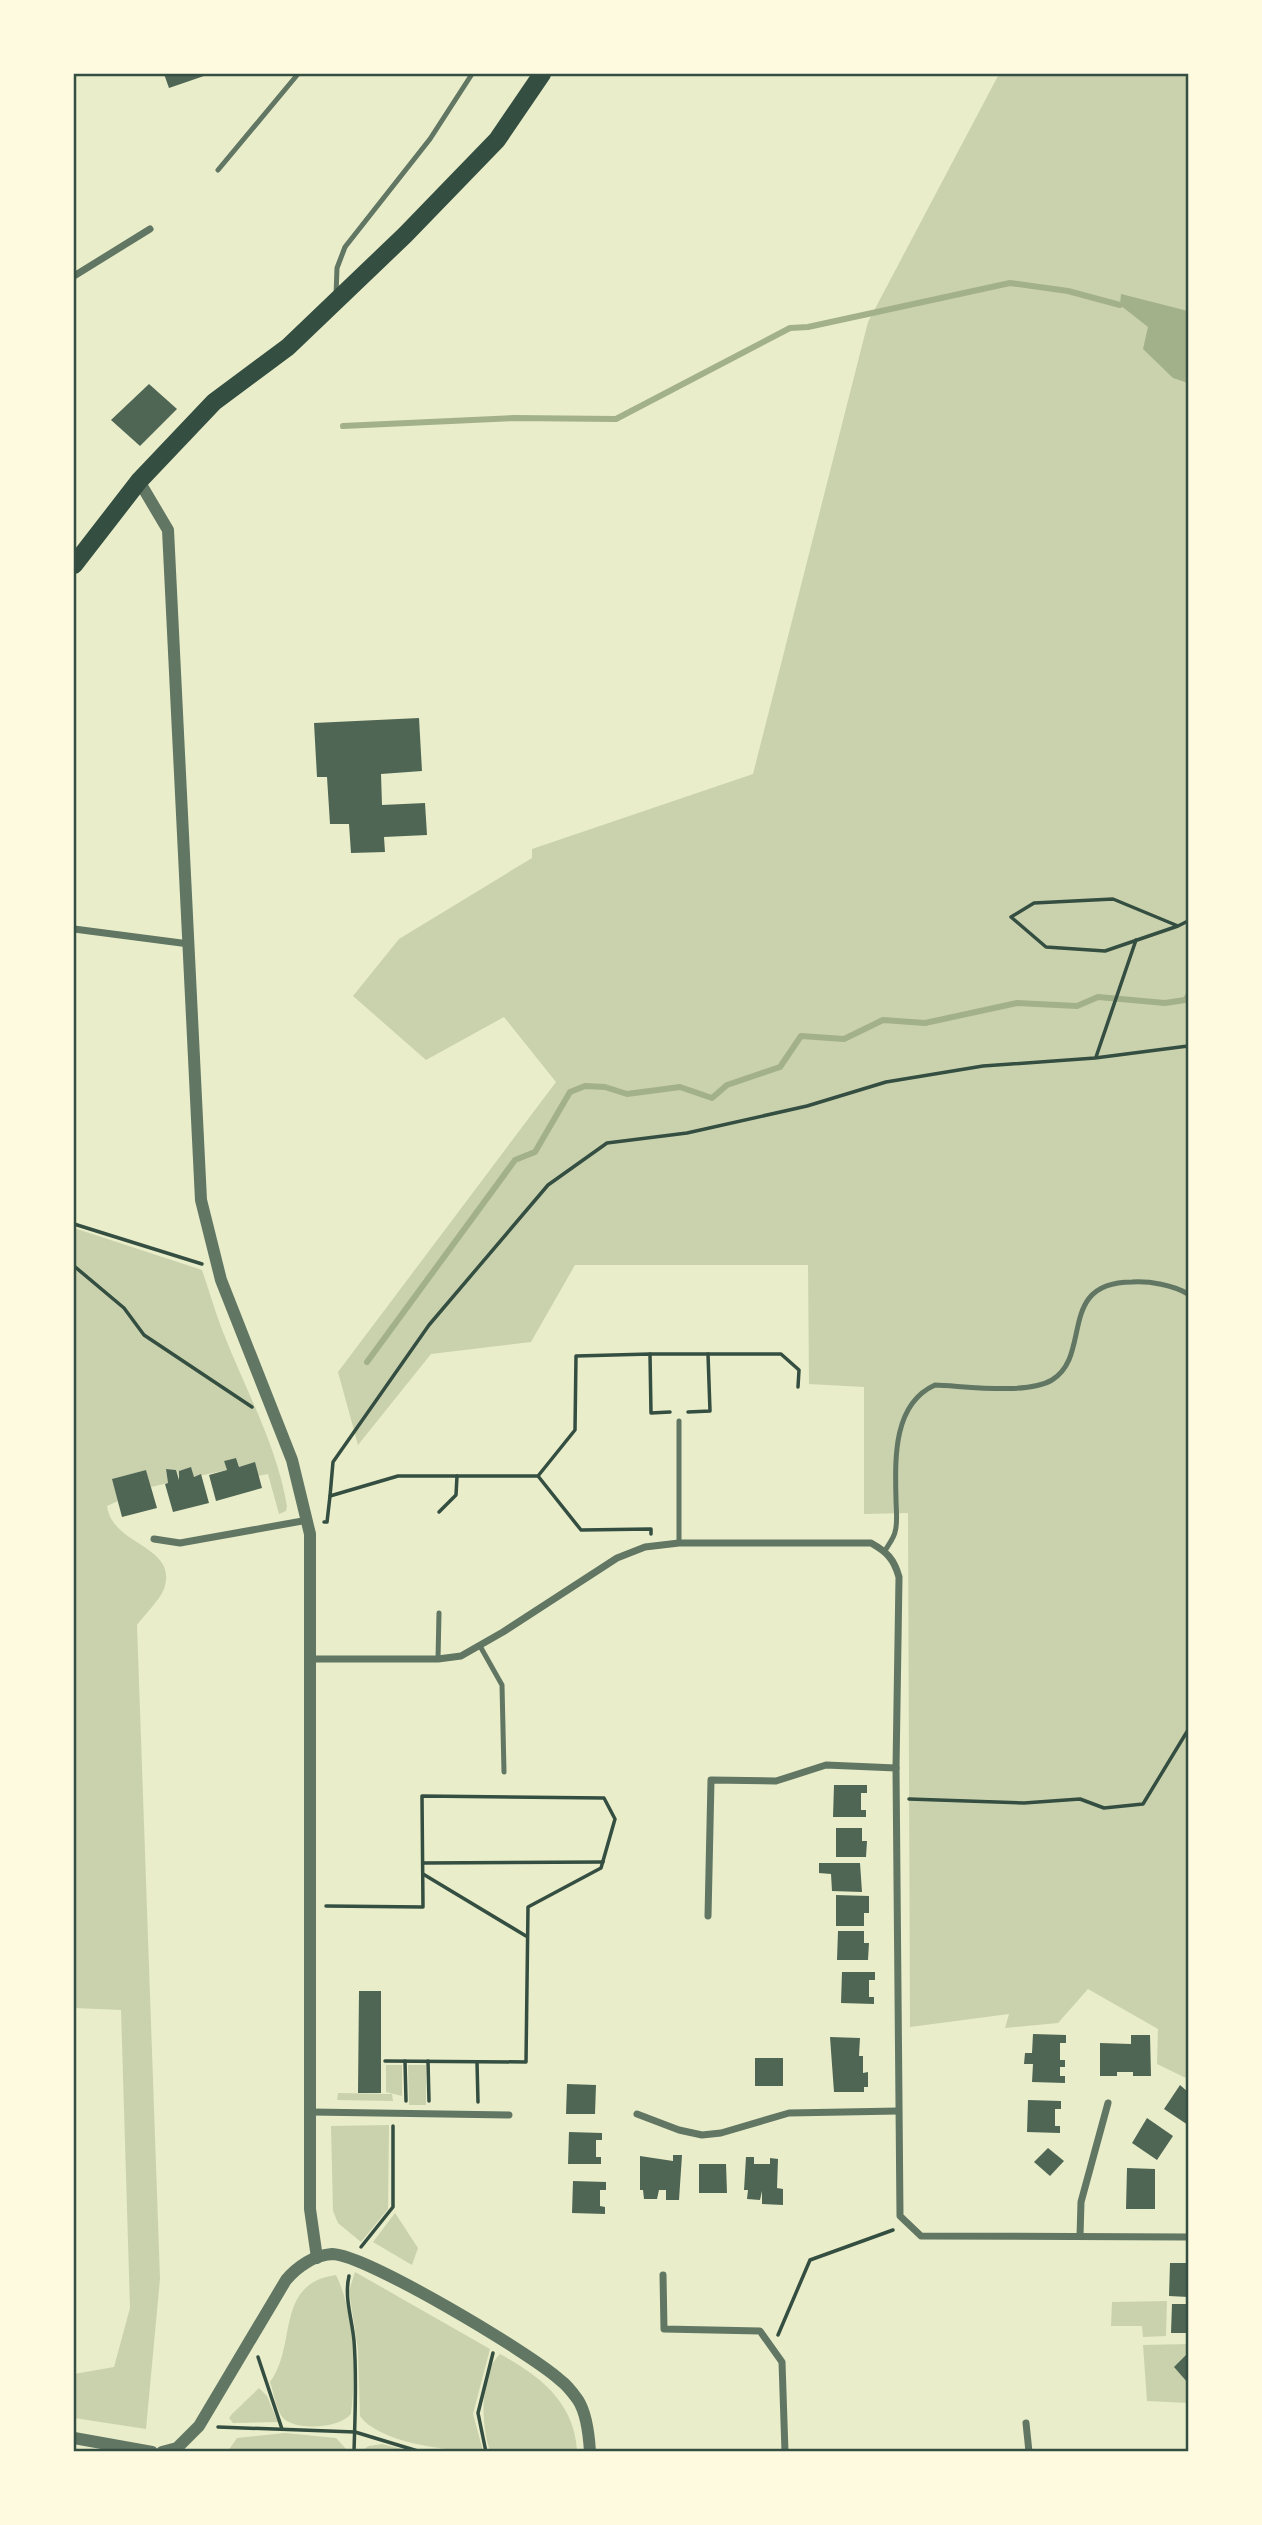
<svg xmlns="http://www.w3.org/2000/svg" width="1262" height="2525" font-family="'Open Sans',sans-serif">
<rect width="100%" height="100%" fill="#e9edc9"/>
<g fill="#cad2ad">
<path d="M999 74H1188V2079L1157 2064 1158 2029 1088 1989 1058 2023 1005 2028 1009 2014 910 2027 908 1513 864 1514V1387L809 1384 808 1265H575L531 1342 431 1354 358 1445 338 1372 556 1082 504 1017 426 1060 353 996 399 939 532 858V849L753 774 868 322Z"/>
<path d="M74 1228 202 1270C209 1290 215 1312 223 1332 246 1391 276 1443 287 1506L286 1511 279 1514 268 1474 258 1476 254 1463 239 1467 236 1458 224 1461 227 1470 194 1477 191 1468 179 1471 181 1480 176 1470 166 1469 168 1483 151 1487 146 1470 113 1479 118 1501 107 1506C113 1547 179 1545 164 1589 159 1601 145 1614 137 1625L160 2279 146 2429 74 2418V2374L114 2367 130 2308 121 2010 74 2008Z"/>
<path d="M386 2065H402V2096L386 2092Z"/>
<path d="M408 2065H426V2105H409Z"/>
<path d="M338 2093 392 2094 393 2101 337 2100Z"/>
<path d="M389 2125 388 2209 361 2242 338 2223 333 2211 331 2126Z"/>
<path d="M395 2213 418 2248 412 2265 373 2242Z"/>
<path d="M355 2272 490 2349 473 2414 483 2451C451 2452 379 2443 360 2416L358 2350 349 2291Z"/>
<path d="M336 2275C355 2314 356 2371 351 2414 340 2428 298 2431 284 2419 276 2411 274 2393 270 2382 298 2344 274 2284 336 2275Z"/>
<path d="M1167 2301 1166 2336 1143 2337 1142 2326H1111L1112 2302Z"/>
<path d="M1188 2344V2403L1147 2401 1143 2345Z"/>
<path d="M500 2354C540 2376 574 2402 577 2451H490C481 2427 479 2374 500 2354Z"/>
<path d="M259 2388 267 2396 278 2422 233 2423 229 2418 232 2414Z"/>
<path d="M285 2433 336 2438 348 2451H228L237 2438Z"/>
<path d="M382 2444 410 2451H361L369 2446Z"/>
</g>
<path fill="#a3b18a" d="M1121 294 1188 311V383L1173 378 1143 349 1148 327 1120 305Z"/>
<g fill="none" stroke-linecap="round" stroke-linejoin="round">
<g stroke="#a3b18a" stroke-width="6">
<path d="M343 426 514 418 616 419 790 328 808 327 1010 283 1068 291 1120 305"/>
<path d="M367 1362 515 1160 535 1152 570 1092 585 1086 605 1087 627 1094 680 1087 712 1098 727 1085 780 1067 801 1036 844 1039 883 1020 925 1023 1017 1003 1077 1006 1098 997 1165 1003 1185 1000 1188 996"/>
</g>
</g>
<g fill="#4f6655">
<path d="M164 74H203L204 76 169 88Z"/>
<path d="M149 384 177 409 140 446 111 420Z"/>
<path d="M419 718 422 771 381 774 382 805 425 803 427 835 384 837 385 852 351 853 349 824H330L327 777H317L314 723Z"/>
<path d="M236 1458 239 1467 255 1462 262 1488 216 1501 209 1475 227 1470 224 1461Z"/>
<path d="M191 1467 194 1477 201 1474 209 1503 173 1512 165 1484 168 1483 166 1469 176 1470 179 1480V1471Z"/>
<path d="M146 1470 157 1508 122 1517 112 1479Z"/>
<path d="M834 1785H867V1793H861V1810H866V1817H833Z"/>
<path d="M836 1828H862V1841H867L866 1857H836Z"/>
<path d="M819 1863H860L862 1892 832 1891 831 1874 819 1873Z"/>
<path d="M836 1895 869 1896V1913H864V1926H836Z"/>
<path d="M838 1931H864V1943H869L868 1960H837Z"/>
<path d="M842 1972H875V1980H869V1997H874V2004L841 2003Z"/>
<path d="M359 1991H381V2093H358Z"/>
<path d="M1033 2034 1066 2035V2043H1060V2060H1065V2067H1060V2076H1065V2083L1032 2082 1033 2064H1024L1025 2053H1032Z"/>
<path d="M1131 2035H1150L1151 2076H1133V2072H1117V2076H1100V2043L1131 2044Z"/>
<path d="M830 2037 860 2038 859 2056H863V2073L868 2072V2087H864V2092H834Z"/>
<rect x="755" y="2058" width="28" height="28"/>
<path d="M567 2084 596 2085 595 2114H566Z"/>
<path d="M1180 2085 1188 2092V2125L1164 2109Z"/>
<path d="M1028 2100 1061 2101V2109H1055V2126H1060V2133L1027 2132Z"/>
<path d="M1147 2118 1173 2136 1157 2160 1132 2143Z"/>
<path d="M569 2132 602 2133V2140H596V2157H601V2164H568Z"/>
<path d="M1048 2148 1064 2161 1050 2176 1034 2162Z"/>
<path d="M673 2155H682L679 2200H666V2190H659L657 2199H644L643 2190H640V2156L673 2161Z"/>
<path d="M746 2157H754V2164H770V2158L778 2159 777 2188 783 2189V2205L762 2204V2191L760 2200 747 2199 748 2190H744Z"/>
<path d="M699 2164H726L727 2193H699Z"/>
<path d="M1127 2168 1155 2169V2209H1126Z"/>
<path d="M573 2181 606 2182V2190H600V2206L605 2207V2214L572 2213Z"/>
<path d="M1170 2263H1188V2297L1169 2296Z"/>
<path d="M1172 2304H1188V2333H1171Z"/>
<path d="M1188 2353V2383L1174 2367Z"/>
</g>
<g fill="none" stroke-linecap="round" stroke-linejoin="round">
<g stroke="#344e41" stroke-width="3.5">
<path d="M1178 926 1113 899 1034 903 1011 917 1046 947 1105 951 1178 926 1188 921"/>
<path d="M1096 1057 1136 940"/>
<path d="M74 1224 202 1264"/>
<path d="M74 1266 124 1308 144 1335 252 1407"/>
<path d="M650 1354H708"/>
<path d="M688 1412 710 1411 708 1354H781L799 1370 798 1387"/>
<path d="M538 1476 575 1430 576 1356 650 1354 651 1413 670 1412"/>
<path d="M330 1496 333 1462 429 1325 548 1185 607 1143 687 1133 807 1106 886 1082 983 1066 1095 1058 1188 1046"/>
<path d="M439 1512 456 1495 457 1476"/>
<path d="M324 1522H327L330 1496 398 1476H538L581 1530 651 1529V1534"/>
<path d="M909 1799 1024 1803 1080 1799 1104 1808 1143 1804 1188 1730"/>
<path d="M423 1863 603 1862"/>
<path d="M423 1874 526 1936"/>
<path d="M326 1906 423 1907 422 1796 604 1798 615 1819 601 1868 528 1907 526 2062 385 2061"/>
<path d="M405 2061 406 2101"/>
<path d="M428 2061 429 2101"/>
<path d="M477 2062 478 2102"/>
<path d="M361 2247 393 2207V2126"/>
<path d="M349 2276C344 2298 352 2318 354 2341 357 2378 355 2415 354 2452"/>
<path d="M778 2335 810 2260 893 2230"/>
<path d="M258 2357 282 2429"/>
<path d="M218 2427 355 2432 421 2452"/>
<path d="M486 2452 478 2413 493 2353"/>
</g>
<g stroke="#617663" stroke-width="5">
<path d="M218 170 298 74"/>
<path d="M336 295 337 268 345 247 430 139 472 74"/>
<path d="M679 1421V1543"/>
<path d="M885 1551C888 1545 894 1538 895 1532 898 1523 896 1509 896 1499 895 1458 893 1404 935 1385 965 1386 1027 1395 1052 1380 1093 1355 1056 1282 1132 1282 1150 1281 1173 1285 1188 1294"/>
<path d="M480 1646 502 1685 504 1772"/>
<path d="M438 1659 439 1613"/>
</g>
<g stroke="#617663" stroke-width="7">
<path d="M74 276 150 229"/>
<path d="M74 929 189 944"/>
<path d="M154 1539 180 1543 308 1520"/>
<path d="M313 1659H438L461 1656 503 1632 617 1558 645 1547 679 1543H871C887 1552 894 1559 899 1577L896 1768 900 2216 921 2236 1188 2237"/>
<path d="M708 1916 711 1780 776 1781 826 1765 896 1768"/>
<path d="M311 2112 509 2115"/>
<path d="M637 2114 679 2130 702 2135 721 2133 789 2113 898 2111"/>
<path d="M1080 2236 1081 2202 1108 2103"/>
<path d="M663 2275 664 2329 760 2331 782 2362 785 2452"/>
<path d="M1026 2423 1029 2452"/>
</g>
<g stroke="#617663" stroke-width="12">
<path d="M139 481 168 530 201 1200 221 1280 292 1460 310 1534V2209L317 2258"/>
<path d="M74 2438 152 2452"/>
<path d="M162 2452 177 2448 199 2426 286 2280C297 2267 314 2255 332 2254 365 2254 532 2354 560 2380 567 2385 573 2393 578 2400 587 2414 589 2435 590 2452"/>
</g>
<path stroke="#344e41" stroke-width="18" d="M74 565 139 481 214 402 288 347 405 235 497 140 542 74"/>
</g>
<rect width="1262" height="2525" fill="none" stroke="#fefae0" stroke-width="150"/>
<rect x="75" y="75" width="1112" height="2375" fill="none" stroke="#344e41" stroke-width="2.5"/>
</svg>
